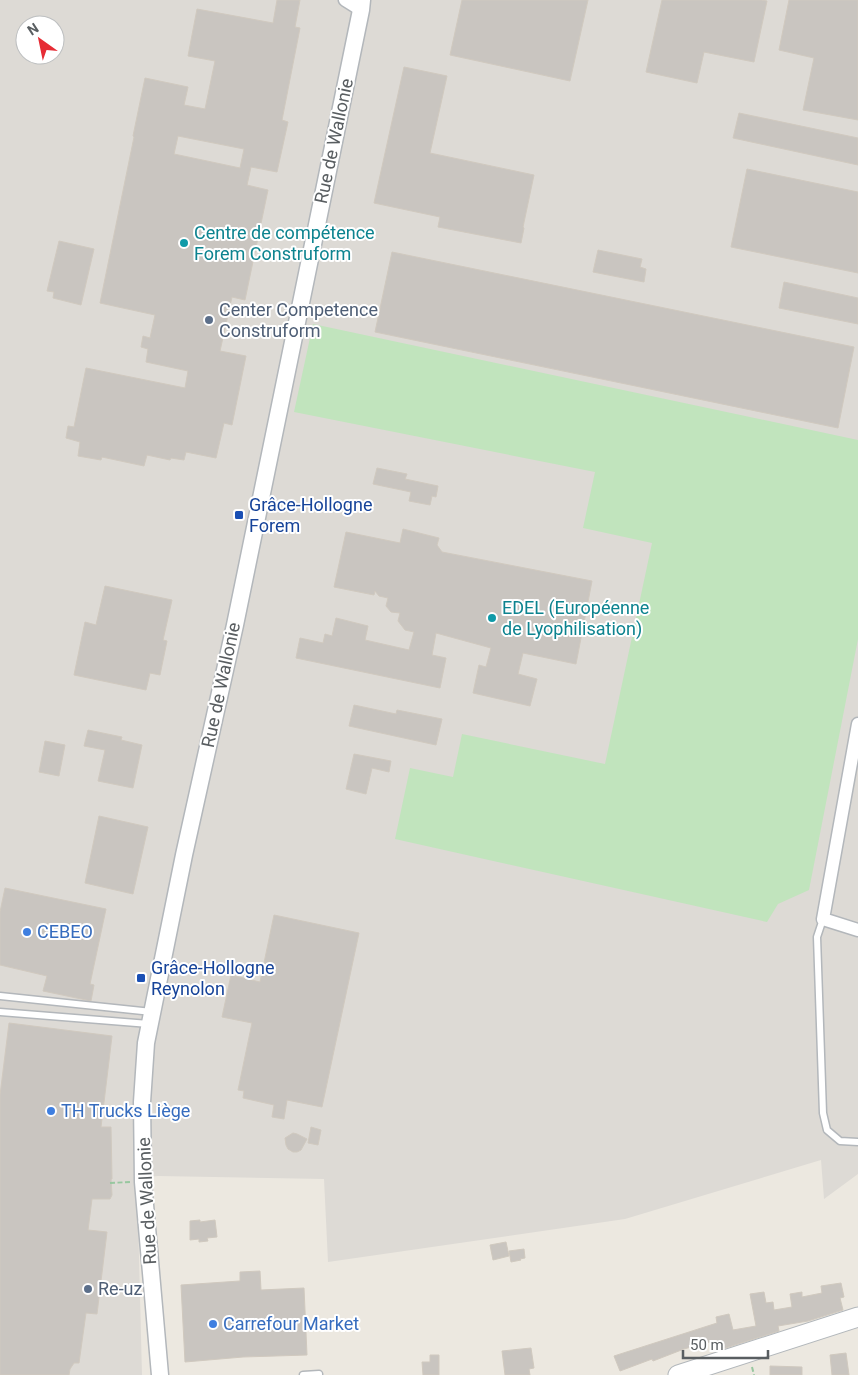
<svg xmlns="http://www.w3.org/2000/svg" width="858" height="1375" font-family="Roboto,sans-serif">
<rect width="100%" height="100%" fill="#ece8e0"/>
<path fill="#dddad5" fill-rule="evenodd" d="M0 0H858V1174L824 1199 821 1160 625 1219 328 1262 324 1179 158 1176 137 1178 142 1375H0ZM25 25H55V55H25Z"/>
<path fill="#c1e4bd" d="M313 324 858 440V639L809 890 778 904 767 922 395 839 410 768 453 777 462 734 605 764 652 543 583 528 595 472 294 412Z"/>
<g fill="#c9c5c0" stroke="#d0c9bf" fill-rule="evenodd">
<path d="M277 0H300L295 27 300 28 282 120 288 122 277 172 251 167 247 185 268 190 245 300 232 297 220 351 246 356 232 425 224 423 216 458 186 452 184 460 171 458 170 460 147 455 144 466 102 457 101 460 78 456 80 442 66 438 68 426 74 427 86 368 185 388 188 371 146 362 148 349 141 347 143 336 150 338 155 315 100 303 134 137 133 136 145 78 188 87 184 105 205 109 215 61 188 56 197 9 273 23ZM178 136 244 149 240 168 174 154Z"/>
<path d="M462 0H588L570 81 450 55Z"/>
<path d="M662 0H761L767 1 754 62 704 52 697 83 646 72Z"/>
<path d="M789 0H858V120L803 110 814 58 779 50Z"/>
<path d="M404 67 447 76 430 153 534 175 523 227 524 228 521 243 438 227 440 217 374 203Z"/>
<path d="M739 113 858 138V165L733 138Z"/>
<path d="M747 169 858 192V273L731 247Z"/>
<path d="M59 241 94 249 81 305 53 298 54 292 47 291Z"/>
<path d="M598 250 642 259 640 267 646 269 644 282 593 272Z"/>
<path d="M392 252 854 347 838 428 375 332Z"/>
<path d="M784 282 858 298V324L779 308Z"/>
<path d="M377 468 407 474 405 479 438 486 436 497 432 496 430 505 409 501 411 492 373 484Z"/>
<path d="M403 529 439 538 437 545 442 552 592 581 576 664 523 653 518 674 537 679 530 706 473 693 479 665 486 667 491 648 436 633 432 655 446 658 440 688 296 658 300 638 323 643 325 634 332 636 336 618 368 626 365 640 409 650 414 632 405 630 398 621 400 613 391 612 386 606 388 598 379 596 375 591 374 595 334 587 346 532 400 543Z"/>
<path d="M105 586 172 600 163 640 167 641 160 675 150 673 146 690 74 675 85 622 96 625Z"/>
<path d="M354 705 396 714 397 710 442 719 436 745 349 726Z"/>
<path d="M88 730 122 737 121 740 142 745 133 788 98 781 105 750 84 746Z"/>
<path d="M45 741 65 745 59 776 39 772Z"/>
<path d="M354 754 391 761 389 772 372 768 366 794 346 789Z"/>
<path d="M99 816 148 827 133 894 85 883Z"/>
<path d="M5 888 106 909 90 984 94 985 91 1001 43 991 47 976 0 965V912Z"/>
<path d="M274 915 359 933 322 1107 287 1100 284 1119 272 1117 274 1105 243 1098 244 1091 238 1090 252 1023 222 1017 231 975 260 982Z"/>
<path d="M9 1023 112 1036 101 1127H111L112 1179H111L112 1195 110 1199H92L88 1230 107 1232 97 1314 86 1313 79 1363H74L70 1369 69 1375H0V1095Z"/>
<path d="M311 1127 321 1130 318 1145 308 1143Z"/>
<path d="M293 1133 297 1134 307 1139 301 1150 297 1152H293L288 1149 286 1145 285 1138Z"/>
<path d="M200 1220V1222L215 1220 217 1237 207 1238 208 1241 199 1242V1239L190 1240V1221Z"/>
<path d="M506 1242 509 1256 493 1260 490 1245Z"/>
<path d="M524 1249 525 1258 520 1259 521 1260 511 1262 509 1251Z"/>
<path d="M260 1271 261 1290 304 1288 307 1355 243 1357 185 1362 181 1285 240 1281V1272Z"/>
<path d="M841 1283 844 1297 840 1298 843 1310 808 1321 778 1326 779 1331 716 1351 713 1341 684 1349 653 1361 652 1359 620 1371 614 1356 717 1323 716 1317 729 1314 733 1330 756 1326 750 1294 764 1292 766 1303 773 1302 774 1310 792 1307 790 1294 802 1292V1297L822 1293 821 1286Z"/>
<path d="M531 1348 534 1368 529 1369 530 1375H505L502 1351Z"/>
<path d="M846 1353 849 1375H832L830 1355Z"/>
<path d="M430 1355H439V1375H423L422 1362H430Z"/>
<path d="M770 1366 802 1367V1375H770Z"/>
</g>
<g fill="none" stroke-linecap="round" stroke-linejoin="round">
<defs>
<g id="service">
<path d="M823 919 817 937 823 1113 827 1130 840 1141 858 1142"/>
<path d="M0 996 152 1012"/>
<path d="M0 1012 149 1024"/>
<path d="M303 1375 319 1374"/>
</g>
<g id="minor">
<path d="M345 0 361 10"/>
<path d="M858 724 823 919 858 930"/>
</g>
<path id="tertiary" d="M160 1375 143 1182 142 1102 146 1043 184 855 235 625 361 10 362 0"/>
<path id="secondary" d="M678 1375 858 1317"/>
</defs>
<use href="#service" stroke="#b3b7bb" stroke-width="9"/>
<use href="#minor" stroke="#b3b7bb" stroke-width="15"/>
<use href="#tertiary" stroke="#b3b7bb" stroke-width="19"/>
<use href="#secondary" stroke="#b2b7bb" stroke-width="21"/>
<g stroke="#97c79f" stroke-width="2" stroke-dasharray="5 2.5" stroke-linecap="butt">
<path d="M110 1183 130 1182"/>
<path d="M752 1367 754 1375"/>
</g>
<use href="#service" stroke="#fff" stroke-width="6"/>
<use href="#minor" stroke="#fff" stroke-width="12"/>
<use href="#tertiary" stroke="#fff" stroke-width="16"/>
<use href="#secondary" stroke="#fff" stroke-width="19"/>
</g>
<g fill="#0f9aa8" stroke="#fff" stroke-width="2">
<circle cx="184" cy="243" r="5"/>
<circle cx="492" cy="618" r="5"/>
</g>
<g fill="#5c6f8a" stroke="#fff" stroke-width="2">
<circle cx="209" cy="320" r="5"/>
<circle cx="88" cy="1289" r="5"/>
</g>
<g fill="#1a4fb4" stroke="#fff" stroke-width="2">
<rect x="234" y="510" width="10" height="10" rx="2.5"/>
<rect x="136" y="973" width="10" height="10" rx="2.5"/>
</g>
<g fill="#3f7fe0" stroke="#fff" stroke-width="2">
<circle cx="27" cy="932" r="5"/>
<circle cx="51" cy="1111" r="5"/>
<circle cx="213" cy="1324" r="5"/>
</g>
<g text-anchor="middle" stroke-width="4" stroke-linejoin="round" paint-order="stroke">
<g font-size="18" fill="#595e61" stroke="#fff">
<text transform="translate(334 141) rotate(-78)" y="6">Rue de Wallonie</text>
<text transform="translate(221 685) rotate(-78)" y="6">Rue de Wallonie</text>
<text transform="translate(147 1201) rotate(-93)" y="6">Rue de Wallonie</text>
</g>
<g font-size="18" fill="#0d838f" stroke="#fff" text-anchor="start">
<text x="194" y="239">Centre de compétence<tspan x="194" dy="21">Forem Construform</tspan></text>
<text x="502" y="614">EDEL (Européenne<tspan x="502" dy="21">de Lyophilisation)</tspan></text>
</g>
<g font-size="18" fill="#4e5e75" stroke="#fff" text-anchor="start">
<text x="219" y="316">Center Competence<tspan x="219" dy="21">Construform</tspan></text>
<text x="98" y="1295">Re-uz</text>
</g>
<g font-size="18" fill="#164399" stroke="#fff" text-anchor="start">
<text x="249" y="511">Grâce-Hollogne<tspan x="249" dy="21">Forem</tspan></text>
<text x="151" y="974">Grâce-Hollogne<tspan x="151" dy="21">Reynolon</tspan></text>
</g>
<g font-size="18" fill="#366cbe" stroke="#fff" text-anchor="start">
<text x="37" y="938">CEBEO</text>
<text x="61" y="1117">TH Trucks Liège</text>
<text x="223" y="1330">Carrefour Market</text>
</g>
</g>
<g transform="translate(40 40) rotate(327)"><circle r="24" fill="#ffffff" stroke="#bdbfc0"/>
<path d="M0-4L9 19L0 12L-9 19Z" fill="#e62c35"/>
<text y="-8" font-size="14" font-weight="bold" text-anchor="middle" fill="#595e61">N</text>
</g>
<path d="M683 1350v8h85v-8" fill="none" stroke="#595e61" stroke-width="2.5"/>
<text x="690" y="1350" font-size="15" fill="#595e61" stroke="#ffffff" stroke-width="4" paint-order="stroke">50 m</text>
</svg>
